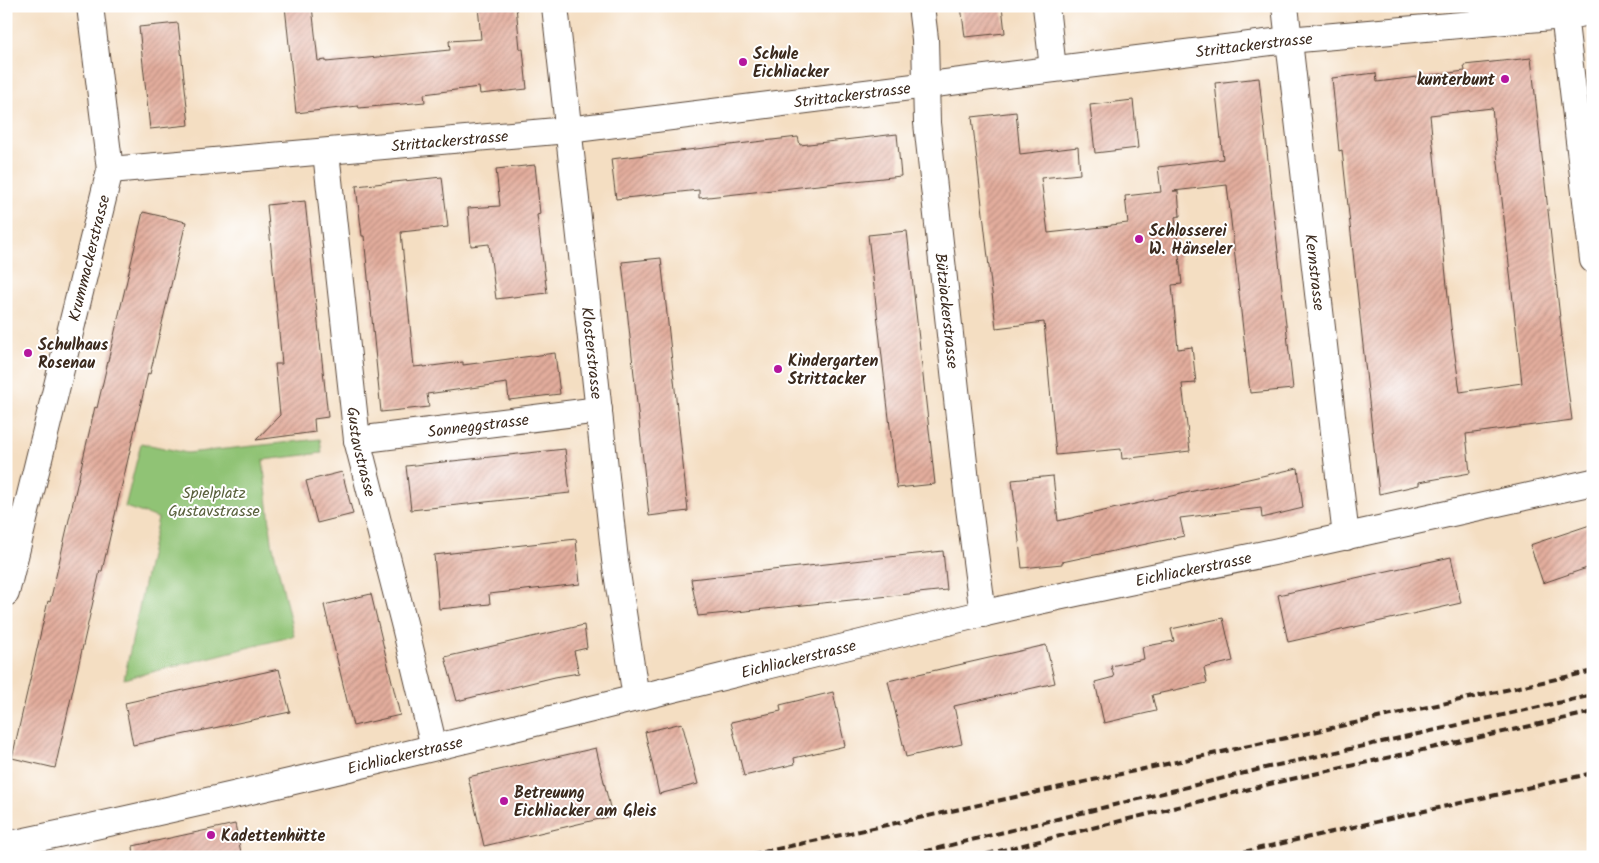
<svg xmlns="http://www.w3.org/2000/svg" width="1599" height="863" font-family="Kalam,sans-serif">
<defs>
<pattern id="building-hatch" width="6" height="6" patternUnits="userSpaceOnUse" patternTransform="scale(1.25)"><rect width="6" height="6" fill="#e3ad9d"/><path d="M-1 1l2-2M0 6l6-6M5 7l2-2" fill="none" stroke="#b98d7f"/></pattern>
</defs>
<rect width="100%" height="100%" fill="#fff"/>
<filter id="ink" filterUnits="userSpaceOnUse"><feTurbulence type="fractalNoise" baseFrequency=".02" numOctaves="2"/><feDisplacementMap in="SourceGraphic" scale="10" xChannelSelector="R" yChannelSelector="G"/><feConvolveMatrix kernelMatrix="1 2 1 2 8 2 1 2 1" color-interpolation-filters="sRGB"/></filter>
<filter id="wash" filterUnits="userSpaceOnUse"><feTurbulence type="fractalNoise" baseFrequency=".0096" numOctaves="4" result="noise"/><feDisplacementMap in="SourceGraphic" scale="20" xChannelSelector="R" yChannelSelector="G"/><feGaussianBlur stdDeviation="1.12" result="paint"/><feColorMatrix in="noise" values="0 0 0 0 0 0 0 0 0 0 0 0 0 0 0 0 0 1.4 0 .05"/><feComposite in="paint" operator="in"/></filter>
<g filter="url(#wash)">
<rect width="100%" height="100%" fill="#f4dec2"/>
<path fill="#90c374" stroke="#667649" d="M320 439 322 453 263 460 272 542 294 636 124 679 158 518 125 507 141 443 187 453Z"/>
<g id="blocks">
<g fill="url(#building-hatch)" fill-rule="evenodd">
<path d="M285 6H312L318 61 326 60V62L450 50 449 41 481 39 478 6H516L520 49H523L527 89 480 94 479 87 424 94 425 102 359 108 358 106 296 113Z"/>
<path d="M961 6H1002L1005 33 965 37Z"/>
<path d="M178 23 189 125 150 129 139 27Z"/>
<path d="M1531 58 1562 336H1561L1572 420 1466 434 1470 473 1419 482V485L1379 494 1342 150 1339 151 1332 78 1376 73 1377 82 1465 71 1464 65ZM1492 108 1522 383 1460 392 1451 326 1430 115Z"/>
<path d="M1259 78 1293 389 1250 393 1227 185 1173 191H1178L1180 216 1175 217 1182 284 1172 285 1178 349 1192 347 1196 383 1182 384 1190 451 1122 459 1121 449 1056 455 1044 322 996 328 972 117 1016 112 1020 154 1078 147 1080 174 1041 178 1048 233 1111 226V225L1128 223 1125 196 1161 192 1158 167 1223 159 1215 83Z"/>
<path d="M1133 100 1138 148 1095 153 1090 105Z"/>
<path d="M897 134 901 176 699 198V190L616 199 611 159 798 137 800 145Z"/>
<path d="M535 165 540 214 537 215 547 293 496 299 489 244 471 246 468 208 500 206 496 169Z"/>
<path d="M442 177 448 227 401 232 414 367 424 366V367L463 362V365L555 353 560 394 509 400 507 383 427 394 429 407 381 412 364 236H362L356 186Z"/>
<path d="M305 201 328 417 314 419 315 432 256 440 280 415 275 364H282L267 205Z"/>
<path d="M143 212 186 222 150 374 148 373 102 571H100L55 768 12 758 48 601 50 602 95 407 97 408Z"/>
<path d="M907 231 935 484 897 488 868 235Z"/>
<path d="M661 258 688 511 649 516 622 262Z"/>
<path d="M565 449 570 493 411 510 406 466Z"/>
<path d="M1298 468 1303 508 1262 518 1261 508 1180 518 1184 536 1062 562V564L1022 568 1012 480 1053 476 1058 521Z"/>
<path d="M342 472 353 514 317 523 306 481Z"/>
<path d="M1593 524V566L1543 583 1530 545Z"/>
<path d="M576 539 580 584 489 594 490 604 439 609 434 555Z"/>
<path d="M943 551 947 590 698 616 691 579Z"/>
<path d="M1451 557 1461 603 1288 642 1278 595Z"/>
<path d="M371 594 400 715 353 726 324 605Z"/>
<path d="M1223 618 1233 661 1204 668 1207 683 1152 695 1156 711 1104 723 1095 682 1114 677 1111 666 1144 659 1142 647 1174 641 1171 629Z"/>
<path d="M584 625 587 648 574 651 579 673 555 677 457 701 445 657Z"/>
<path d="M1046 645 1055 683 954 706 962 744 906 757 888 681Z"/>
<path d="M279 669 290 712 133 745 125 703Z"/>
<path d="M833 692 845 746 794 758 795 764 744 776 731 722 781 711 780 705Z"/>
<path d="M682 723 698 784 659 794 645 732Z"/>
<path d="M596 748 612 816 484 846 468 777Z"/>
<path d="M235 824 242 857H134L133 846Z"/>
</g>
</g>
</g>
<g filter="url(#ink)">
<use href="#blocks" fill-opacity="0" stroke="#574537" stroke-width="1"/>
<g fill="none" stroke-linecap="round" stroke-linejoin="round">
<defs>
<g id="minor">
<path id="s1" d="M555 6 615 560 636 698"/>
<path id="s2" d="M921 6 925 39 927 123 968 500 983 614"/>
<path d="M1046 6 1053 69"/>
<path id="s3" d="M1285 6 1346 537"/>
<path d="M1563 6 1593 260"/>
<path id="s4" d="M326 152 357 440 405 627 434 747"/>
<path id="s5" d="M110 170 568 130 1288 40 1564 16 1593 12"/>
<path id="s6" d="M357 440 599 410"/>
<path id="s7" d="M6 593 110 170 90 6"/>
<path id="s8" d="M6 845C332 777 654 692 977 615 1083 590 1191 570 1297 547 1396 526 1494 503 1593 482"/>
</g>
</defs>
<use href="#minor" stroke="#574537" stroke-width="28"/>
<use href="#minor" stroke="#fff" stroke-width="26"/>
<g stroke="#3b2a1e" stroke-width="4" stroke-dasharray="8 4" stroke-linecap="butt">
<path d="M740 857 1593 671"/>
<path d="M902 857 1269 767 1593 695"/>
<path d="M975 857 1274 783 1593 712"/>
<path d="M1221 857 1593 773"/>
</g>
</g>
</g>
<g fill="#b5179e" stroke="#fff" stroke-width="2">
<circle cx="743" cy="62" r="5"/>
<circle cx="1505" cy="79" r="5"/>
<circle cx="1139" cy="239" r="5"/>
<circle cx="28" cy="353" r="5"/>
<circle cx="778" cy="369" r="5"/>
<circle cx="504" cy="801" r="5"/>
<circle cx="211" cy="835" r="5"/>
</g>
<g text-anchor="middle" stroke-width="4" stroke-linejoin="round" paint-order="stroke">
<g font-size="16" fill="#3b2a1e" stroke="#fff">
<text dy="6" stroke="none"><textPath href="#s5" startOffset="1151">Strittackerstrasse</textPath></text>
<text dy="6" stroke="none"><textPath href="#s5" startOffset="746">Strittackerstrasse</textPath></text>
<text dy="6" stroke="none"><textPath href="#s5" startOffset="341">Strittackerstrasse</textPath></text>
<text dy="6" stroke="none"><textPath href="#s7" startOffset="345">Krummackerstrasse</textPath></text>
<text dy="6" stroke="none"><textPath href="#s3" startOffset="268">Kernstrasse</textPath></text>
<text dy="6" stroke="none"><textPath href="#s2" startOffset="306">Bütziackerstrasse</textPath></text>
<text dy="6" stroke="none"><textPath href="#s1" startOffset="349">Klosterstrasse</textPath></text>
<text dy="6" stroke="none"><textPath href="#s6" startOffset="122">Sonneggstrasse</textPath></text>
<text dy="6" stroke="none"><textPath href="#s4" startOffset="302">Gustavstrasse</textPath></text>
<text dy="6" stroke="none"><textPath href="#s8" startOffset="1219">Eichliackerstrasse</textPath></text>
<text dy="6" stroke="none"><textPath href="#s8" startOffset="814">Eichliackerstrasse</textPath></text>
<text dy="6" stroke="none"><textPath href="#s8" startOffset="409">Eichliackerstrasse</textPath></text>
</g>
<g font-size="16" font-weight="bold" fill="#3b2a1e" stroke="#fff" text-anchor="start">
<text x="753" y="59">Schule<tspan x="753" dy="18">Eichliacker</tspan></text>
<text x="1495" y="85" text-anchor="end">kunterbunt</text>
<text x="1149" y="236">Schlosserei<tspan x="1149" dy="18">W. Hänseler</tspan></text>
<text x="38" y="350">Schulhaus<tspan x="38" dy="18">Rosenau</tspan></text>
<text x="788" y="366">Kindergarten<tspan x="788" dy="18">Strittacker</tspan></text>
<text x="514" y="798">Betreuung<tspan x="514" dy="18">Eichliacker am Gleis</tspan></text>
<text x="221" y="841">Kadettenhütte</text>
</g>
<g font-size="16" fill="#59603c" stroke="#fff">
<text x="214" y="498">Spielplatz<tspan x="214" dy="18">Gustavstrasse</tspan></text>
</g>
</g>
<rect width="1599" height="863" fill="none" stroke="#fff" stroke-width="25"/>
</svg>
